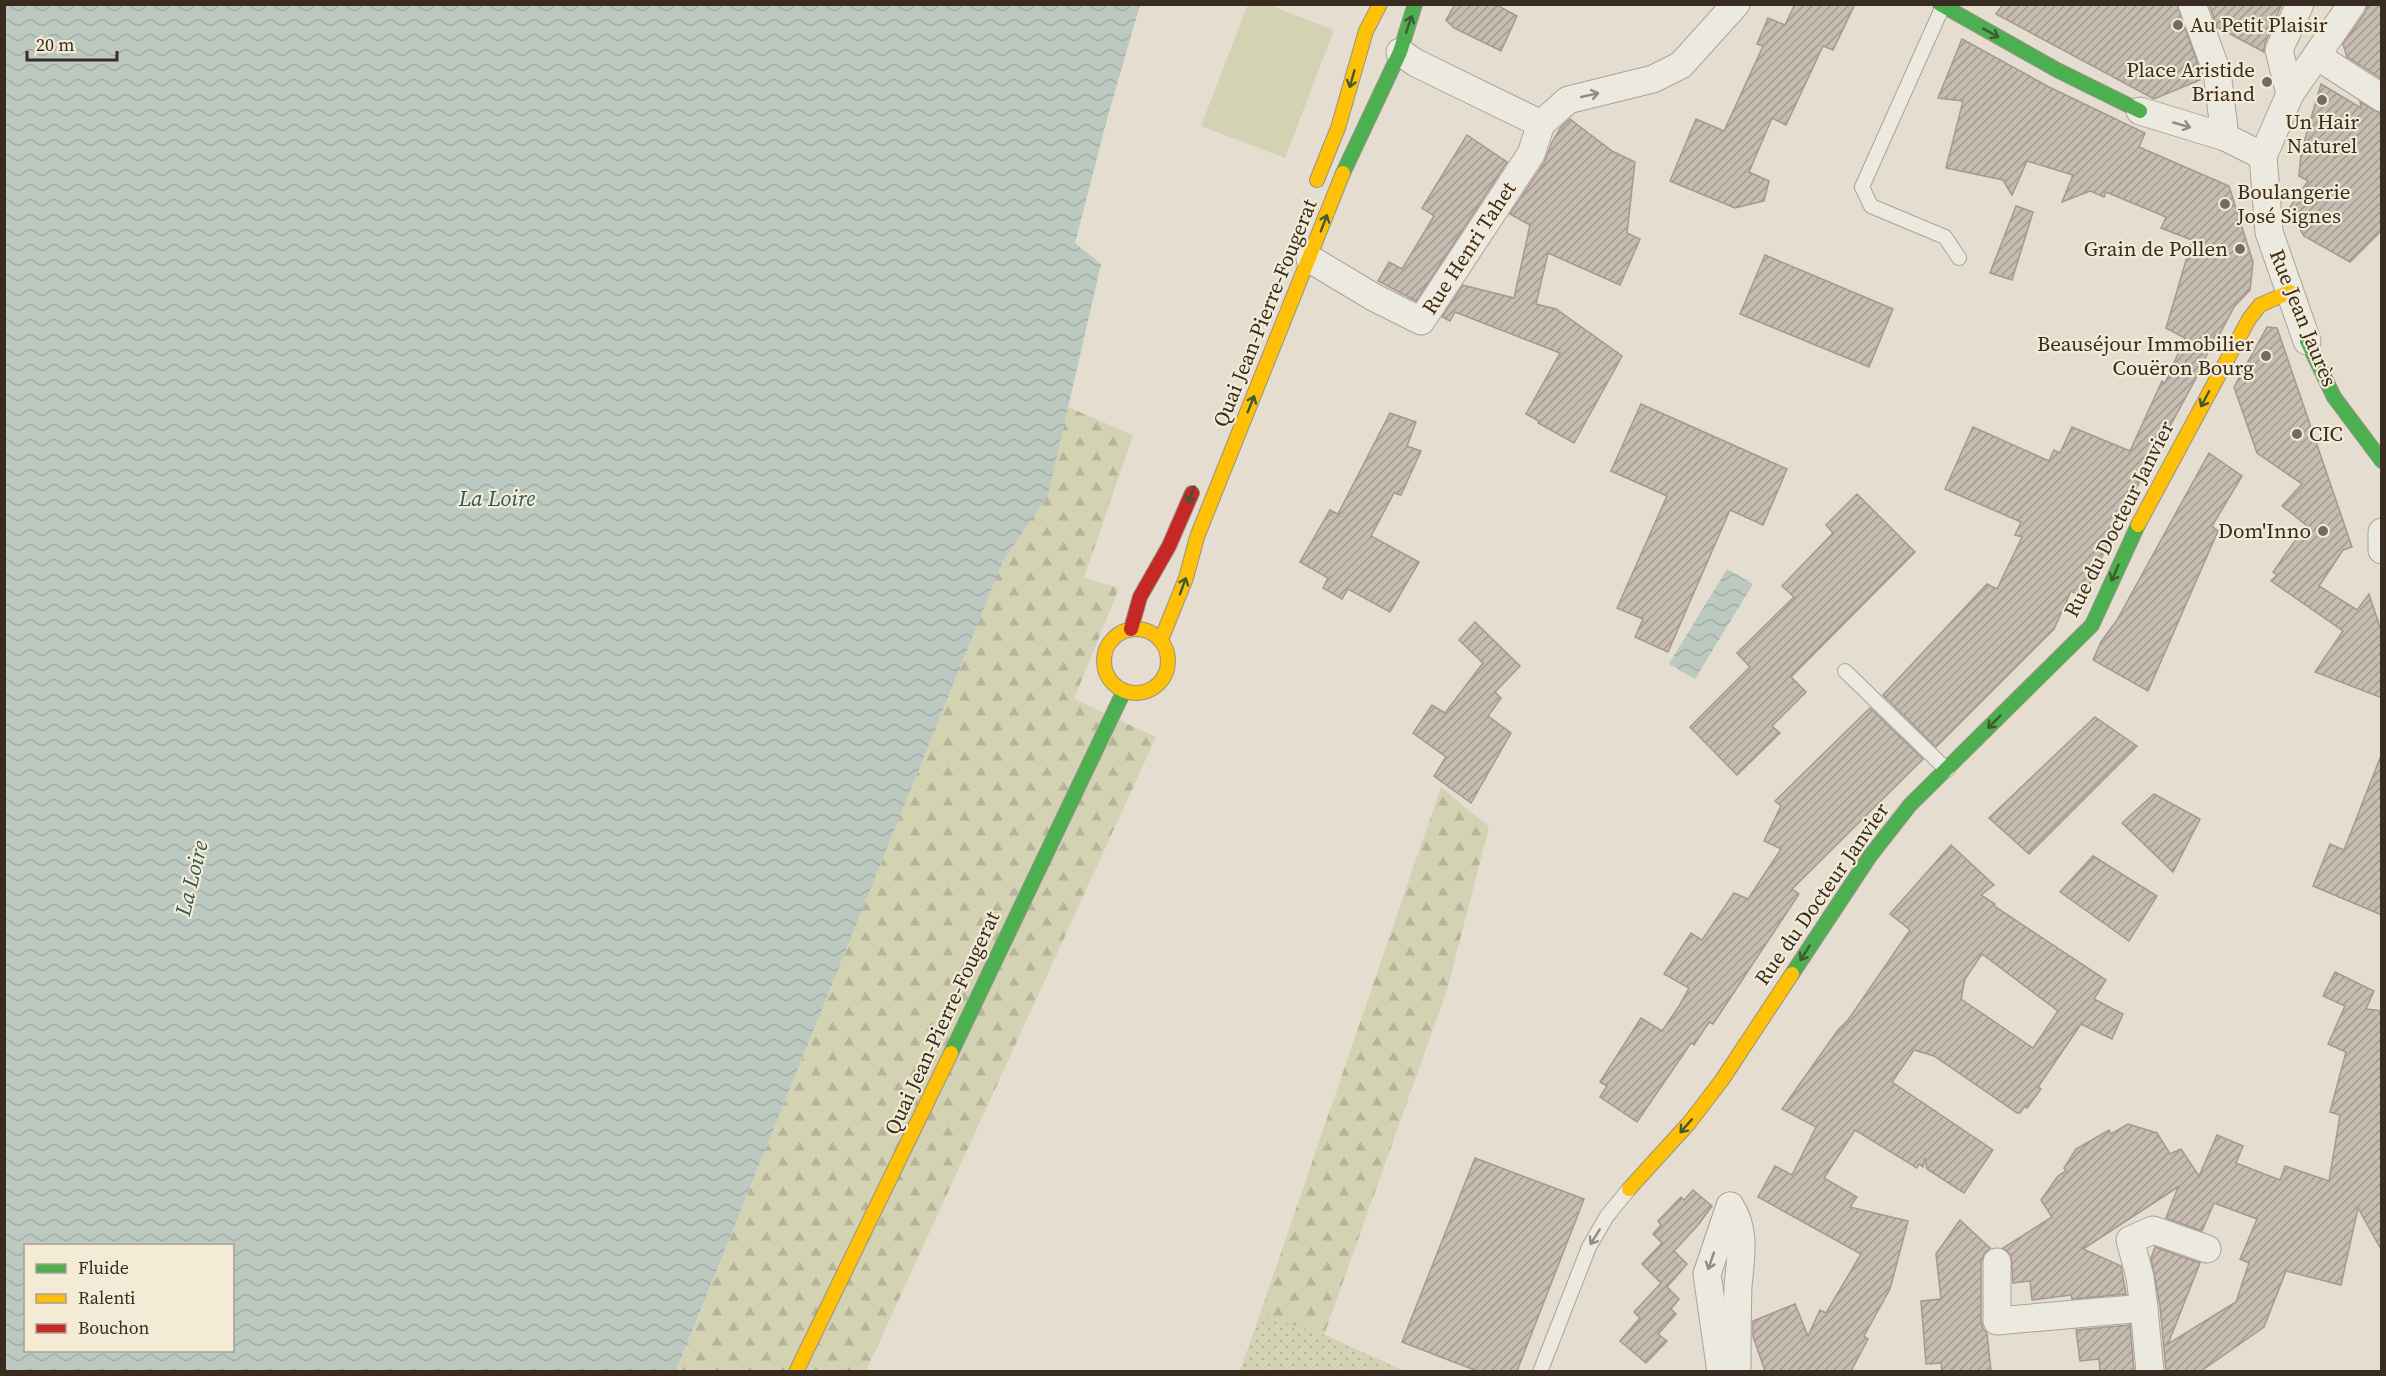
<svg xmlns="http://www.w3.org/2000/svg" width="2386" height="1376" font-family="'Source Serif 4',serif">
<defs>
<pattern id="grass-dots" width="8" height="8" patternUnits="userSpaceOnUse" patternTransform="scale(1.5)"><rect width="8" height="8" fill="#d3d2b3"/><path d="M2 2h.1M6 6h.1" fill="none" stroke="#b6b49a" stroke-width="1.8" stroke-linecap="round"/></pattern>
<pattern id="forest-firs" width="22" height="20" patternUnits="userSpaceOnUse" patternTransform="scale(1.5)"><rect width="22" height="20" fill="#d3d2b3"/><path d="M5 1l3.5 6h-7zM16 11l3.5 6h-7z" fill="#b6b49a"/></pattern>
<pattern id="water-waves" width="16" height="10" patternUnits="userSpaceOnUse" patternTransform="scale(1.5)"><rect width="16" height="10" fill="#bbc9c0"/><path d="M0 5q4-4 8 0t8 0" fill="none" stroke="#a2ada5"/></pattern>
<pattern id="building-hatch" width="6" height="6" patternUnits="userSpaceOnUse" patternTransform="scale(1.5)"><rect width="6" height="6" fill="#c7bcb1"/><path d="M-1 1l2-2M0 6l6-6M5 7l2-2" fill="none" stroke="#a39990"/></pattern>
</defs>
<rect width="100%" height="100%" fill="#e4ddd0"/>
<path fill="url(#grass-dots)" d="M1260 1314 1325 1335 1404 1371H1240Z"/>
<g fill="url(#forest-firs)">
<path d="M1068 407 1133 435 1084 578 1119 588 1074 699 1156 737 866 1371 676 1372 1003 561 1048 495Z"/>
<path d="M1441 787 1489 827 1447 990 1324 1335 1260 1314Z"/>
</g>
<path fill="#d3d2b3" d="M1248 4 1269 5 1334 30 1285 158 1201 126Z"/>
<g fill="url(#water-waves)" fill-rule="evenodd">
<path d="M5 4 1140 5 1107 119 1075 243 1101 264 1048 495 1003 561 676 1371H5ZM26 1246H232V1350H26Z"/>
<path d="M1727 569 1753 584 1695 679 1669 664Z"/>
</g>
<g fill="url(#building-hatch)" stroke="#a4998f" stroke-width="1.5" fill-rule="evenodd">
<path d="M1455 4H1495L1517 16 1501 51 1454 28 1446 20Z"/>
<path d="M1795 4H1855L1833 50 1823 46 1786 125 1772 118 1749 172 1769 181 1764 201 1735 208 1670 181 1696 119 1724 131 1763 46 1757 44 1768 18 1785 25Z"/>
<path d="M2003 4H2177L2202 76 2200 80 2154 99 1996 14Z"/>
<path d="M2209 4H2282L2265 43 2264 52 2217 27Z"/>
<path d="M2368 4H2382V79L2347 57 2343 44 2365 13Z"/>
<path d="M1962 39 2049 87 2145 133 2139 147 2229 186 2253 262 2250 290 2234 307 2217 339 2215 335 2201 369 2169 428 2167 427 2158 449 2117 523 2084 597 2071 591 2054 629 1936 747 1883 695 1987 584 1997 589 2022 537 2015 535 2021 522 1945 489 1973 427 2049 461 2054 450 2060 453 2072 427 2130 451 2162 381 2165 383 2185 338 2166 328 2192 240 2161 228 2166 217 2106 192 2104 197 2090 191 2062 202 2073 175 2027 161 2012 195 2003 180 1946 168 1963 101 1938 98Z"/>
<path d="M2321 84 2361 108 2360 102 2382 114V230L2350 262 2304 236 2288 210 2308 181 2299 176 2301 153Z"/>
<path d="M1570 119 1612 151 1635 162 1627 233 1640 239 1620 285 1548 253 1536 304 1556 309 1622 356 1574 443 1538 423 1539 421 1526 414 1560 353 1455 312 1450 321 1442 317 1463 285 1514 298 1530 225 1510 214 1544 163 1552 142 1561 127Z"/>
<path d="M1467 135 1507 162 1416 301 1378 281 1389 262 1402 269 1434 216 1422 208Z"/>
<path d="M2016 206 2033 212 2012 280 1990 273Z"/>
<path d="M1765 255 1893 309 1869 367 1740 314Z"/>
<path d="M2267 327 2277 328 2352 547 2343 550 2319 586 2357 610 2369 594 2382 633V698L2315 672 2343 631 2271 581 2277 575 2273 572 2306 525 2282 506 2302 484 2257 453 2234 387Z"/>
<path d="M1641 404 1787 469 1763 525 1730 510 1668 652 1635 637 1643 619 1617 608 1667 496 1611 471Z"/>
<path d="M1390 413 1416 422 1407 446 1421 451 1401 495 1394 493 1371 536 1419 562 1390 612 1348 589 1342 599 1323 588 1328 578 1300 562 1330 510 1338 514Z"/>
<path d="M2209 453 2242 476 2212 526 2218 531 2148 691 2093 660 2101 642 2117 620Z"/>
<path d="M1857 494 1915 552 1791 677 1806 692 1772 726 1780 733 1737 775 1690 727 1750 667 1737 653 1794 597 1782 586 1833 533 1826 525Z"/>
<path d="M1475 622 1520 666 1495 692 1501 698 1488 716 1511 733 1471 803 1434 776 1446 757 1413 733 1432 705 1445 713 1483 663 1459 640Z"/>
<path d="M1870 708 1923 759 1792 889 1799 894 1713 1024 1709 1022 1694 1045 1691 1043 1637 1122 1600 1097 1607 1086 1600 1082 1641 1018 1662 1031 1679 1006 1689 988 1664 974 1691 933 1702 940 1734 893 1748 899 1781 849 1764 841 1781 806 1775 801Z"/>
<path d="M2095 717 2137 746 2029 854 1989 818Z"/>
<path d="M2380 758H2382V915L2313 886 2330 844 2344 850Z"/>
<path d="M2154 794 2200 819 2173 872 2122 823Z"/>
<path d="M1951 845 1994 885 1981 895 1995 904 1994 906 2106 980 2094 999 2123 1014 2112 1039 2081 1024 2038 1087 2041 1089 2027 1108 2025 1106 2020 1113H2017L1934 1056 1914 1050 1892 1082 1993 1150 1964 1193 1927 1169 1925 1158 1923 1167 1919 1164 1917 1168 1855 1130 1824 1178 1857 1197 1850 1207 1908 1221 1890 1289 1864 1336 1868 1339 1851 1371H1765L1753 1336V1321L1795 1304 1808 1336 1820 1310 1826 1313 1861 1254 1758 1197 1775 1166 1792 1175 1816 1127 1782 1109 1838 1030 1848 1020 1910 930 1890 914ZM1982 954 2058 1011 2033 1048 1961 999 1965 979Z"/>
<path d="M2093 856 2157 896 2129 941 2060 892Z"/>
<path d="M2335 972 2374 991 2366 1009 2382 1011V1251L2358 1208 2341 1285 2286 1271 2264 1327 2201 1371H2166L2160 1306 2151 1258 2155 1247 2200 1263 2168 1344 2236 1302 2249 1263 2240 1259 2257 1219 2214 1203 2202 1231 2166 1218 2178 1187 2083 1249 2121 1266 2126 1294 2072 1299 2071 1295 2032 1300 2030 1281 2013 1283 2011 1255 2003 1248 2052 1217 2041 1200 2058 1176 2066 1171 2064 1168 2076 1149 2109 1130 2111 1134 2128 1124 2157 1133 2170 1154 2181 1149 2199 1176 2217 1135 2243 1146 2236 1163 2280 1180 2285 1166 2329 1181 2340 1115 2330 1112 2346 1052 2328 1044 2345 1006 2323 996Z"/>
<path d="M1475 1158 1584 1199 1517 1371H1477L1402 1342Z"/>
<path d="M1693 1190 1712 1206 1698 1225 1674 1251 1687 1264 1667 1287 1679 1299 1671 1309 1676 1314 1658 1334 1667 1341 1646 1363 1620 1341 1640 1318 1634 1312 1661 1283 1642 1264 1662 1243 1653 1234 1661 1225 1658 1221 1681 1197 1684 1200Z"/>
<path d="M1960 1220 1990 1248 1984 1254 1981 1262V1321L1983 1329 1987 1333 1991 1371H1942L1941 1363 1926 1364 1921 1301 1941 1299 1936 1254Z"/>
<path d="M2130 1325 2134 1371H2100L2099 1359 2080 1361 2076 1330Z"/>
</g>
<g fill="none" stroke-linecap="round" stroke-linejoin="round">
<defs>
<g id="lane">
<path d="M1943 6 1862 187 1871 206 1945 237 1959 258"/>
<path d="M1845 671 1947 770"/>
<path d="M1540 1372 1589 1247 1607 1216 1629 1189"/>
</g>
<g id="street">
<path d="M2192 4 2217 72 2225 137"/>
<path d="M1400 52 1416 63 1541 124"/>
<path d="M2317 56 2382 98"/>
<path d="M2290 94 2279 50 2300 4"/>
<path d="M2140 111 2225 137 2263 156"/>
<path d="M1541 124 1568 100 1653 79 1681 65 1736 4"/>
<path d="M1310 259 1375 298 1421 321 1531 154 1541 124"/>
<path d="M2307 341 2269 232 2263 156 2290 94 2352 4"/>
<path d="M2382 532V550"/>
<path d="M1730 1206C1747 1231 1740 1260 1738 1287 1737 1315 1737 1344 1737 1372"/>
<path d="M1997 1262V1321L2144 1308 2150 1372"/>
<path d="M2144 1308 2140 1277 2130 1240 2153 1230 2207 1249"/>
<path d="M1721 1372 1707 1274 1730 1206"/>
</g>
<g id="fast">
<path d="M1940 4 2057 70 2140 111"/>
<path d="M1343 173 1400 52 1415 4"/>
<path d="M2307 341 2334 397 2382 461"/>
<path d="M1792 974 1870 856 1910 805 2092 625 2138 525"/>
<path d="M951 1053 1124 691"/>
</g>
<g id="slow">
<path d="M1317 180 1338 128 1366 31 1380 4"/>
<path d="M2138 525 2249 319 2260 305 2290 292"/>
<circle cx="1136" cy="661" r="32"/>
<path d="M1161 640 1186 578 1197 537 1343 173"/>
<path d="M1629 1189 1689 1123 1722 1080 1792 974"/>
<path d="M796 1372 951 1053"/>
</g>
<path id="jam" d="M1131 629 1140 597 1169 546 1192 493"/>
</defs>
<use href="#lane" stroke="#aaa398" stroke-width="16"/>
<use href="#street" stroke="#aaa398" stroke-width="29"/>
<use href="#fast" stroke="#999288" stroke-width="16"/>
<use href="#slow" stroke="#999288" stroke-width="16"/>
<use href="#jam" stroke="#999288" stroke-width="16"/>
<use href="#lane" stroke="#ece9e1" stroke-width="14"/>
<use href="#street" stroke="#ece9e1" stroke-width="27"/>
<use href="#fast" stroke="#4caf50" stroke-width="14"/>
<use href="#slow" stroke="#ffc107" stroke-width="14"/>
<use href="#jam" stroke="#c62828" stroke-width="14"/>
</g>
<defs><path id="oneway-shaft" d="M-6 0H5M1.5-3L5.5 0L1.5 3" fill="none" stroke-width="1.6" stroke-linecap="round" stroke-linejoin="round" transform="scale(1.5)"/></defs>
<g stroke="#3f5a31">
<use href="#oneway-shaft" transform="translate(1409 24) rotate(-72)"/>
<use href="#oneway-shaft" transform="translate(1991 33) rotate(29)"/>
<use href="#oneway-shaft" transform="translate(1352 79) rotate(106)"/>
<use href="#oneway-shaft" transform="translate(1324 223) rotate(-69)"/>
<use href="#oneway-shaft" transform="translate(2205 399) rotate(118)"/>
<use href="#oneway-shaft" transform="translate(1251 404) rotate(-68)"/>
<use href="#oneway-shaft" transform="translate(1191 495) rotate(112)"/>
<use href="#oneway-shaft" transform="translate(2115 573) rotate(114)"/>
<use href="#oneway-shaft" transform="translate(1183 586) rotate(-70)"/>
<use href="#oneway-shaft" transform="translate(1994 722) rotate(135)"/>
<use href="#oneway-shaft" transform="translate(1805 953) rotate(123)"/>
<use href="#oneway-shaft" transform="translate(1686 1126) rotate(131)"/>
</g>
<g stroke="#928a81">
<use href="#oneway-shaft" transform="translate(1590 95) rotate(-13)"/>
<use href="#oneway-shaft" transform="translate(2182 125) rotate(16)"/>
<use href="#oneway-shaft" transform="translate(1595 1237) rotate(122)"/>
<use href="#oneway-shaft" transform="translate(1711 1261) rotate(109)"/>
</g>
<g fill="#746a5e" stroke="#f4ebd7" stroke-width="2">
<circle cx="2178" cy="25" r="6"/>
<circle cx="2267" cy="82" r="6"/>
<circle cx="2322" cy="100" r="6"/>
<circle cx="2225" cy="204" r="6"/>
<circle cx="2240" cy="249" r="6"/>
<circle cx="2266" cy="356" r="6"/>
<circle cx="2297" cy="434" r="6"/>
<circle cx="2323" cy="531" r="6"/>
</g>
<g text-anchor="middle" stroke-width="4.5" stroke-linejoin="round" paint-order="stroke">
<g font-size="21" fill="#382c21" stroke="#f4ebd7" text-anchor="end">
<text x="2190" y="32" text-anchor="start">Au Petit Plaisir</text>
<text x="2255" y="77">Place Aristide<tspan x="2255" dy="24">Briand</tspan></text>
<text x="2322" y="129" text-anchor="middle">Un Hair<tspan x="2322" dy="24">Naturel</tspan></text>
<text x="2237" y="199" text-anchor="start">Boulangerie<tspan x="2237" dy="24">José Signes</tspan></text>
<text x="2228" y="256">Grain de Pollen</text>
<text x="2254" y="351">Beauséjour Immobilier<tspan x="2254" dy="24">Couëron Bourg</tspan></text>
<text x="2309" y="441" text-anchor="start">CIC</text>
<text x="2311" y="538">Dom'Inno</text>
</g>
<g font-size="21" fill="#382c21" stroke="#f4ebd7">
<text transform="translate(1469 248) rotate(-57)" y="7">Rue Henri Tahet</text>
<text transform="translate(1265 313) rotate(-68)" y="7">Quai Jean-Pierre-Fougerat</text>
<text transform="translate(2303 318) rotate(68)" y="7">Rue Jean Jaurès</text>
<text transform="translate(2119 519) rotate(-63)" y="7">Rue du Docteur Janvier</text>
<text transform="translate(1822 894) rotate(-55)" y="7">Rue du Docteur Janvier</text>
<text transform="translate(942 1023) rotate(-65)" y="7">Quai Jean-Pierre-Fougerat</text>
</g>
<g font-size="22" font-style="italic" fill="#315753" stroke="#f4ebd7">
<text x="497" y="506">La Loire</text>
<text transform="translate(191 878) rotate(-76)" y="8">La Loire</text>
</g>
</g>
<rect width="2386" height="1376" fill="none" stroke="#382c21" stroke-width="12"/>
<rect x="24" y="1244" width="210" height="108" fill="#f4ebd7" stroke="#a99f8e" stroke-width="1.5"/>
<rect x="36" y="1264" width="30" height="9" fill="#4caf50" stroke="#a99f8e" stroke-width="1.5"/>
<text x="78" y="1274" font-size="18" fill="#382c21">Fluide</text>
<rect x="36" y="1294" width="30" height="9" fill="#ffc107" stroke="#a99f8e" stroke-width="1.5"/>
<text x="78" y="1304" font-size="18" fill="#382c21">Ralenti</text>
<rect x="36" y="1324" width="30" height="9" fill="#c62828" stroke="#a99f8e" stroke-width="1.5"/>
<text x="78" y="1334" font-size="18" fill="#382c21">Bouchon</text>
<path d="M27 51v9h90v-9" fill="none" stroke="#382c21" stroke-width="3"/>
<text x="36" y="51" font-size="18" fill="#382c21" stroke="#f4ebd7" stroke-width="4.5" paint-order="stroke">20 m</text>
</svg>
